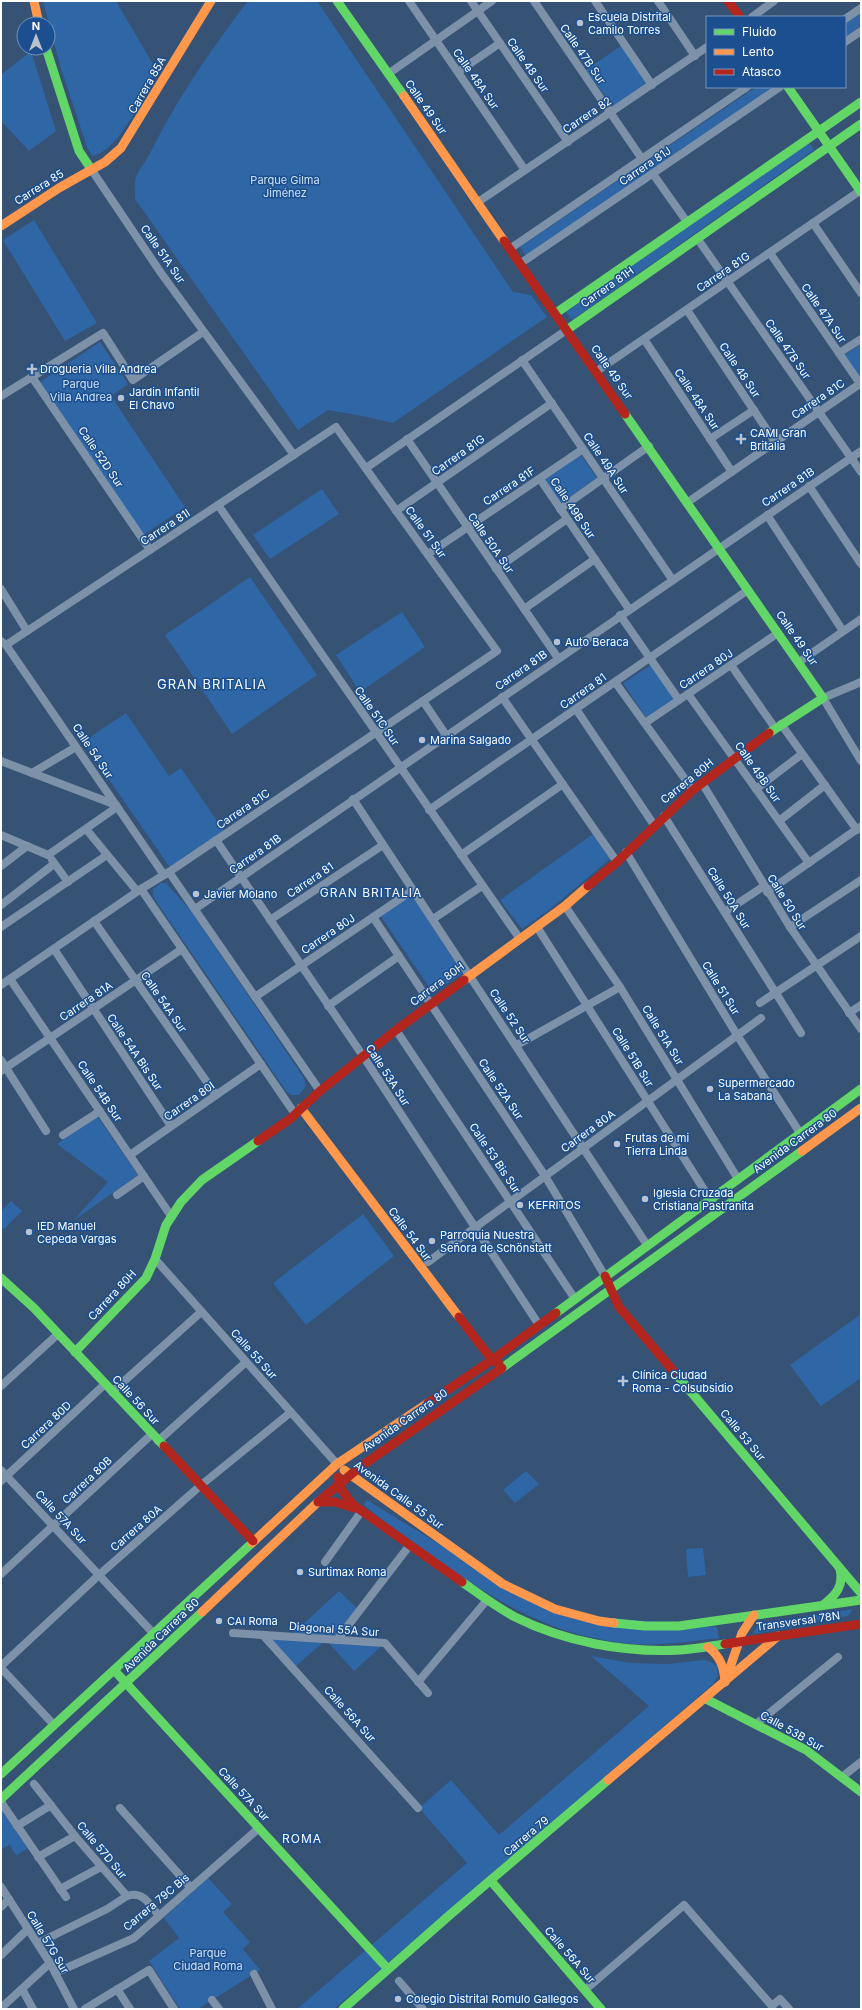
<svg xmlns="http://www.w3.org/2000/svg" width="862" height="2010" font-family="Inter,sans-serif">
<rect width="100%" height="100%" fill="#365274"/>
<g fill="#2f66a5">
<path d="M43 1H116L157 71C144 94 119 152 92 156L87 147 60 65Z"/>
<path d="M248 1H317L513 292 531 295 547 317 393 423 362 416 328 410 298 430 135 199C135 192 134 183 136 177 138 171 147 160 150 153 177 99 211 49 248 1Z"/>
<path d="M861 12V26L845 37V23Z"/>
<path d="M622 45 648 84 614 108 586 70Z"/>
<path d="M31 51 56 131 29 151 1 121V75Z"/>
<path d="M756 87H775L526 256 520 247Z"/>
<path d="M809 142 814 150 572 320 566 312Z"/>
<path d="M34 220 97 323 65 341 3 240Z"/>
<path d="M100 342 128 384 111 396 185 507 143 535 40 382Z"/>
<path d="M861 344V378L845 355Z"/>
<path d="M581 455 597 478 561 503 545 480Z"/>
<path d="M322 489 339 514 270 559 253 535Z"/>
<path d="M250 577 317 675 232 734 165 635Z"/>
<path d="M402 612 425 647 360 692 336 655Z"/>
<path d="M651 665 675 701 647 719 623 683Z"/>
<path d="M126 713 169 776 181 768 226 834 171 869 83 742Z"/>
<path d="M593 834 610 859 549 910 522 929 500 900Z"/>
<path d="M161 883H166L191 911 304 1078 306 1086 299 1095H291L286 1091 158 904 153 896V889Z"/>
<path d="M412 894 465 972 433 993 380 915Z"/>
<path d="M97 1116 138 1175 73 1221 108 1182 57 1144Z"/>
<path d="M11 1201 22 1211 4 1229 1 1227V1211Z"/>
<path d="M363 1214 394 1256 306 1325 273 1283Z"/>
<path d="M861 1314V1378L821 1406 822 1408 790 1365Z"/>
<path d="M526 1471 539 1484 515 1503 503 1490Z"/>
<path d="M367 1500 552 1613 717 1627 719 1638C691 1641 663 1646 635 1644 531 1637 462 1576 381 1519L364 1505Z"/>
<path d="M703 1548 706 1575 688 1577 686 1549Z"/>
<path d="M339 1591 360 1611 337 1640 385 1643 354 1671 326 1640 296 1666 270 1638 286 1640Z"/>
<path d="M853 1609 848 1616 801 1623 790 1628 753 1634 758 1624Z"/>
<path d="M591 1656 631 1663 668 1664 704 1660 711 1662 717 1666 718 1676 713 1684 334 2009H297L467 1863 419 1808 451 1780 499 1835 649 1706Z"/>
<path d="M2 1810 28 1848 16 1856 10 1845 1 1849Z"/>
<path d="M208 1878 232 1904 223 1912 250 1942 243 1949 260 1970 198 2009H180L149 1961 179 1938 164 1918Z"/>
</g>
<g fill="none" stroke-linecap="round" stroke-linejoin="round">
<g stroke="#7d92a8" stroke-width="8">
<path d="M409 1 525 170"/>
<path d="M471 1 568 142"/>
<path d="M534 1 642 159"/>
<path d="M595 1 652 85"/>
<path d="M658 1 695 56"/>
<path d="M752 17 774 1"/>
<path d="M845 19 861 8"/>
<path d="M845 42 861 31"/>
<path d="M458 72 500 43"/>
<path d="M388 74 492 1"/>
<path d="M91 169 161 273 294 455"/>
<path d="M653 174 687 222"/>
<path d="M478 202 707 47"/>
<path d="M813 223 861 293"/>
<path d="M697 238 861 472"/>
<path d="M511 248 747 87"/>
<path d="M770 253 861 385"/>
<path d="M521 263 780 87"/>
<path d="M687 310 775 442"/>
<path d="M644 339 732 472"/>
<path d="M839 353 861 339"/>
<path d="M522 360 672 579"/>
<path d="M597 371 861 190"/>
<path d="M32 377 150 550"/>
<path d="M1 396 103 333 133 380 203 332"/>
<path d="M407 439 558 658"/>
<path d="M710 439 754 410"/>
<path d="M366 468 568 329"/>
<path d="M540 479 629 609"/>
<path d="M809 486 861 564"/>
<path d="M688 502 861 383"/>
<path d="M218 505 520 939"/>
<path d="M560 509 649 446"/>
<path d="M396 511 552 403"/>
<path d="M767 515 843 631"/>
<path d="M428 554 583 449"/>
<path d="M496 569 567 519"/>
<path d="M1 589 27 631"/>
<path d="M524 609 595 559"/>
<path d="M620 615 679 700"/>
<path d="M1 641 6 645 164 875"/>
<path d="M799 662 861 619"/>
<path d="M731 665 775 728"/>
<path d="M615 682 693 790"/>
<path d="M861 682 823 698 861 761"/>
<path d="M688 694 809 863"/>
<path d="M502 697 617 862"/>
<path d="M423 701 446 735"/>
<path d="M576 709 654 825"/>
<path d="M645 723 778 633"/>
<path d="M781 724 857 830"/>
<path d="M1 761 116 805"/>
<path d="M32 773 76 747"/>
<path d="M702 783 790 927 861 1029"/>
<path d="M756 789 802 754"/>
<path d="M353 799 647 1245"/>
<path d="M429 810 748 590"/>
<path d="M664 816 801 1033"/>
<path d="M779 821 825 785"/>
<path d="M86 829 137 891"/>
<path d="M1 835 48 855"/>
<path d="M216 840 363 1056 539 1325"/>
<path d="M626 852 737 1035 800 1133"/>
<path d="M48 855 117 807"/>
<path d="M461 855 563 784"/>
<path d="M52 860 68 882"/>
<path d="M1 866 27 846"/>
<path d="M169 872 320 1091"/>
<path d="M141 889 295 1114"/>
<path d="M767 892 860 827"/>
<path d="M1 905 54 864"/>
<path d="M565 906 620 987 738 1179"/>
<path d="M195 909 861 451"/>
<path d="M725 912 764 886"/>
<path d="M373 917 545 1176 605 1276"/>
<path d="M433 919 482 886"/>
<path d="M270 920 383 845"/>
<path d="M94 921 216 1095"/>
<path d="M1 927 107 855"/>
<path d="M537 927 710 1199"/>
<path d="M790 927 861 880"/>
<path d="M54 949 171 1126"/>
<path d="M10 979 171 1216"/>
<path d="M1 985 141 889 169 872 497 651 336 427 6 645"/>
<path d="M255 997 413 890"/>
<path d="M760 1003 861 936"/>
<path d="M328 1006 399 956"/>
<path d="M849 1013 861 1005"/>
<path d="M396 1030 575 1299"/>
<path d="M517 1045 620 987"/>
<path d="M1 1060 46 1131"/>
<path d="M1 1071 182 949"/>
<path d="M63 1135 100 1111"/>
<path d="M130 1155 261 1064"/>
<path d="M117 1195 144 1176"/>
<path d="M155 1259 337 1464"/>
<path d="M428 1262 761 1018"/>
<path d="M1 1386 58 1334"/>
<path d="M112 1392 201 1312"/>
<path d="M158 1441 246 1362"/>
<path d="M1 1470 153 1633"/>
<path d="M1 1481 105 1384"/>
<path d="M325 1562 361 1512"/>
<path d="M1 1574 152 1434"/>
<path d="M233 1633 385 1643 428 1693"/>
<path d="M263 1635 418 1808"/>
<path d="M337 1640 409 1546"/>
<path d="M1 1666 99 1575 200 1486 291 1412"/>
<path d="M1 1668 54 1725"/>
<path d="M418 1682 487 1600"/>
<path d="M756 1724 838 1657"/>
<path d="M842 1777 861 1762"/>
<path d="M34 1784 75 1836 127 1896C143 1890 150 1905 159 1916"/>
<path d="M1 1802 66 1897"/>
<path d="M120 1808 191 1888"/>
<path d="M17 1826 51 1805"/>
<path d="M38 1857 75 1836"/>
<path d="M1 1887 50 1963 74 2009"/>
<path d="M60 1889 101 1867"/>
<path d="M1 1907 9 1899"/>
<path d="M38 1943 107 1909 127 1896"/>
<path d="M1 1955 28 1929"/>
<path d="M55 1973 134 1938 259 1828"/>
<path d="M254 1974 272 2009"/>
<path d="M399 1981 423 2009"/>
<path d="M22 1989 33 2009"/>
<path d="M117 1989 130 2009"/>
<path d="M585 1990 684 1905 772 2006 780 1999 789 2009"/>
<path d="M212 2000 219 2009"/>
<path d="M1 2008 50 1963"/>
<path d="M85 2009 149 1970 174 2009"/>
</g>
<g stroke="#63d668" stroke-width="9">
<path d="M337 1 404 96"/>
<path d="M46 48 79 151 91 169"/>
<path d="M788 87 861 192"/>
<path d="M556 313 861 102"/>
<path d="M568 329 861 124"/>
<path d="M625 414 823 698 769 733"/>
<path d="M1 1278 34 1308 164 1446"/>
<path d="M556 1313 861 1089"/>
<path d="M75 1352 146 1278 155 1259 166 1225 181 1202 202 1180 258 1141"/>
<path d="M502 1368 802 1151"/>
<path d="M675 1373 861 1593"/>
<path d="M462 1582C479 1594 496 1607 515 1617 565 1642 625 1653 680 1650 695 1649 710 1646 725 1644"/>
<path d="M823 1605C836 1595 844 1586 840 1569"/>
<path d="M614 1623 645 1626H679L861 1600"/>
<path d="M114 1670 388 1969"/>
<path d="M706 1699 806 1750 861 1792"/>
<path d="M1 1774 252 1543"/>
<path d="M1 1799 202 1612"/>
<path d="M491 1881 601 2009"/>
<path d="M343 2009 452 1913 608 1780"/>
</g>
<g stroke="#ff974d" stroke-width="9">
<path d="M34 1 39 24"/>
<path d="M404 96 504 241"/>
<path d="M1 226 59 188 105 162 121 148 211 1"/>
<path d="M464 980 565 906 588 886"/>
<path d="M301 1108 459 1317"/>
<path d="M802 1151 861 1108"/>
<path d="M344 1470 503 1584 555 1609 599 1621 614 1623"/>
<path d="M252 1543 337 1464 428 1403"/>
<path d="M202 1612 319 1501"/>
<path d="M708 1647C720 1656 724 1667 725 1682"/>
<path d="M725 1682 742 1633 754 1615"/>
<path d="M608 1780 778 1636"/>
</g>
<g stroke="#b3261e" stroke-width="9">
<path d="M728 1 740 17"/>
<path d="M504 241 625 414"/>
<path d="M588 886 617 862 693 790 769 733"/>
<path d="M258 1141 290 1119 320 1091 396 1030 464 980"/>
<path d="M605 1276 619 1307 675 1373"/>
<path d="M459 1317 492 1360 499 1363"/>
<path d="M428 1403 492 1360 556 1313"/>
<path d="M164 1446 253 1541"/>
<path d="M338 1477 341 1489 352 1504 462 1582"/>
<path d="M319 1501 360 1467 502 1368"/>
<path d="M318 1502H335L354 1508"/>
<path d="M725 1644 861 1624"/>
</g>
</g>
<g fill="#b9c2ce" stroke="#1b4f8f" stroke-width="1.5">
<circle cx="580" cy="23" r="4"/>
<path d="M30 363h4v4h4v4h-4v4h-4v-4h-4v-4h4z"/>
<circle cx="121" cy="398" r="4"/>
<path d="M739 433h4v4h4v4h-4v4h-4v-4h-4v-4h4z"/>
<circle cx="557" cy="642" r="4"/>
<circle cx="422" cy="740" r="4"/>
<circle cx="196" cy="894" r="4"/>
<circle cx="710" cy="1089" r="4"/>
<circle cx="617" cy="1144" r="4"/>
<circle cx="645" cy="1199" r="4"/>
<circle cx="520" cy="1205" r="4"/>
<circle cx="29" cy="1232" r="4"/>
<circle cx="432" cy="1241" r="4"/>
<path d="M621 1375h4v4h4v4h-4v4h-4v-4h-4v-4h4z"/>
<circle cx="300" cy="1572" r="4"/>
<circle cx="219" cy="1621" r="4"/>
<circle cx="398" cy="1999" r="4"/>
</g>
<g text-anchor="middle" stroke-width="3" stroke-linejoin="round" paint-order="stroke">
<g font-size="11" fill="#fff" stroke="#1b4f8f" text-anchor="start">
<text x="588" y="21">Escuela Distrital<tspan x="588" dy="13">Camilo Torres</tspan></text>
<text x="40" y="373">Drogueria Villa Andrea</text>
<text x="129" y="396">Jardin Infantil<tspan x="129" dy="13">El Chavo</tspan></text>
<text x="750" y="437">CAMI Gran<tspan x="750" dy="13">Britalia</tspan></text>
<text x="565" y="646">Auto Beraca</text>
<text x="430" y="744">Marina Salgado</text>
<text x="204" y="898">Javier Molano</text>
<text x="718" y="1087">Supermercado<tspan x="718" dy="13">La Sabana</tspan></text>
<text x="625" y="1142">Frutas de mi<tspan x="625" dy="13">Tierra Linda</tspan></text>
<text x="653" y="1197">Iglesia Cruzada<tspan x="653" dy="13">Cristiana Pastranita</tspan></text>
<text x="528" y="1209">KEFRITOS</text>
<text x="37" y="1230">IED Manuel<tspan x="37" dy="13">Cepeda Vargas</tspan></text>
<text x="440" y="1239">Parroquia Nuestra<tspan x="440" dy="13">Señora de Schönstatt</tspan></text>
<text x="632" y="1379">Clínica Ciudad<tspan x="632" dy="13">Roma - Colsubsidio</tspan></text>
<text x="308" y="1576">Surtimax Roma</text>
<text x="227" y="1625">CAI Roma</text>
<text x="406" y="2003">Colegio Distrital Romulo Gallegos</text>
</g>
<g font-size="11" fill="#fff" stroke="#1b4f8f">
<text transform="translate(583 54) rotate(55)" y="4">Calle 47B Sur</text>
<text transform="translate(528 65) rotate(55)" y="4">Calle 48 Sur</text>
<text transform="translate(476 79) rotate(55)" y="4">Calle 48A Sur</text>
<text transform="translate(147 85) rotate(-60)" y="4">Carrera 85A</text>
<text transform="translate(426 107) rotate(55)" y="4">Calle 49 Sur</text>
<text transform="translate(587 115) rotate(-34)" y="4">Carrera 82</text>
<text transform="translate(645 166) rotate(-34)" y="4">Carrera 81J</text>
<text transform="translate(39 187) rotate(-32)" y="4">Carrera 85</text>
<text transform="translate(163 254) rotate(55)" y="4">Calle 51A Sur</text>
<text transform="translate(723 272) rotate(-34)" y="4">Carrera 81G</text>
<text transform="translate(607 287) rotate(-35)" y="4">Carrera 81H</text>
<text transform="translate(824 313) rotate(55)" y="4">Calle 47A Sur</text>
<text transform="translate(788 349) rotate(55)" y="4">Calle 47B Sur</text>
<text transform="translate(740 370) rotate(56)" y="4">Calle 48 Sur</text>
<text transform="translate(612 372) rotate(55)" y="4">Calle 49 Sur</text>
<text transform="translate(697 399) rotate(56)" y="4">Calle 48A Sur</text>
<text transform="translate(818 399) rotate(-34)" y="4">Carrera 81C</text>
<text transform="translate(458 455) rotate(-35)" y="4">Carrera 81G</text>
<text transform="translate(101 457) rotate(56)" y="4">Calle 52D Sur</text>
<text transform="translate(606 463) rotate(56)" y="4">Calle 49A Sur</text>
<text transform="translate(509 486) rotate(-34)" y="4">Carrera 81F</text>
<text transform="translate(788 487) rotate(-34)" y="4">Carrera 81B</text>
<text transform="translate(573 508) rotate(56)" y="4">Calle 49B Sur</text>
<text transform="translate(165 527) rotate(-33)" y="4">Carrera 81I</text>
<text transform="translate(426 532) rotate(54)" y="4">Calle 51 Sur</text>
<text transform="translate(491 543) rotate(55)" y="4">Calle 50A Sur</text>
<text transform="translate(797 638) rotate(55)" y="4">Calle 49 Sur</text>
<text transform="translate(706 669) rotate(-34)" y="4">Carrera 80J</text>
<text transform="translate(521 670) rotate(-35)" y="4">Carrera 81B</text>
<text transform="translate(583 691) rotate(-35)" y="4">Carrera 81</text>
<text transform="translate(377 716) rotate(55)" y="4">Calle 51C Sur</text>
<text transform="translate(93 751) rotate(56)" y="4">Calle 54 Sur</text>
<text transform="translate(758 772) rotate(55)" y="4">Calle 49B Sur</text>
<text transform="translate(687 781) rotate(-39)" y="4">Carrera 80H</text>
<text transform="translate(243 809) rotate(-34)" y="4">Carrera 81C</text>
<text transform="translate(255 854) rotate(-35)" y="4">Carrera 81B</text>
<text transform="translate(310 880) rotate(-34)" y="4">Carrera 81</text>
<text transform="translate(729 898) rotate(58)" y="4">Calle 50A Sur</text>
<text transform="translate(787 902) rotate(58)" y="4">Calle 50 Sur</text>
<text transform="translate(328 934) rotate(-34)" y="4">Carrera 80J</text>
<text transform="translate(437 984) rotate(-37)" y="4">Carrera 80H</text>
<text transform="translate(721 988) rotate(58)" y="4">Calle 51 Sur</text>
<text transform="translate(86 1001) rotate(-34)" y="4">Carrera 81A</text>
<text transform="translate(164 1002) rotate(55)" y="4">Calle 54A Sur</text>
<text transform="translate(510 1016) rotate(56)" y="4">Calle 52 Sur</text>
<text transform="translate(663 1035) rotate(58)" y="4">Calle 51A Sur</text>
<text transform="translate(135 1052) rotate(56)" y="4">Calle 54A Bis Sur</text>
<text transform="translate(633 1057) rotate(58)" y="4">Calle 51B Sur</text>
<text transform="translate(388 1075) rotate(57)" y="4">Calle 53A Sur</text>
<text transform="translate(501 1089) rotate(56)" y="4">Calle 52A Sur</text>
<text transform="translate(100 1091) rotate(56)" y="4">Calle 54B Sur</text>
<text transform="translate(189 1101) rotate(-35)" y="4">Carrera 80I</text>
<text transform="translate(588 1131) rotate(-36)" y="4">Carrera 80A</text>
<text transform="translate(795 1141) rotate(-36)" y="4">Avenida Carrera 80</text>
<text transform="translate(495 1158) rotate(56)" y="4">Calle 53 Bis Sur</text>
<text transform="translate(410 1234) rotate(53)" y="4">Calle 54 Sur</text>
<text transform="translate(112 1295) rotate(-47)" y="4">Carrera 80H</text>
<text transform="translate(254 1354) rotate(48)" y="4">Calle 55 Sur</text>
<text transform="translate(136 1400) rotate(47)" y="4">Calle 56 Sur</text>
<text transform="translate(405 1420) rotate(-35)" y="4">Avenida Carrera 80</text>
<text transform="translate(46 1425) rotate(-43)" y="4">Carrera 80D</text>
<text transform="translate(743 1435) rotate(50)" y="4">Calle 53 Sur</text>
<text transform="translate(87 1480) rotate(-43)" y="4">Carrera 80B</text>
<text transform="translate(399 1495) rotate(36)" y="4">Avenida Calle 55 Sur</text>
<text transform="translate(61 1517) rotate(47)" y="4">Calle 57A Sur</text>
<text transform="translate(136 1528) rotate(-41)" y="4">Carrera 80A</text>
<text transform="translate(798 1621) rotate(-8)" y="4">Transversal 78N</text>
<text transform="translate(334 1629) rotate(4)" y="4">Diagonal 55A Sur</text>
<text transform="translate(161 1635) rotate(-44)" y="4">Avenida Carrera 80</text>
<text transform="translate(350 1714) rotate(48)" y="4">Calle 56A Sur</text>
<text transform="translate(792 1731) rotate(29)" y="4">Calle 53B Sur</text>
<text transform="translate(244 1794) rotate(47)" y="4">Calle 57A Sur</text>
<text transform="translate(526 1836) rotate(-40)" y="4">Carrera 79</text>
<text transform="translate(102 1850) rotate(50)" y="4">Calle 57D Sur</text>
<text transform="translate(156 1902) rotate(-40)" y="4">Carrera 79C Bis</text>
<text transform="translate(48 1942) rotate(59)" y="4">Calle 57G Sur</text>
<text transform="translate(570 1955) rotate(49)" y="4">Calle 56A Sur</text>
</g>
<g font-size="11" fill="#cfe3fa" stroke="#1b4f8f">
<text x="285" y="184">Parque Gilma<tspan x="285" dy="13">Jiménez</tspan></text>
<text x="81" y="388">Parque<tspan x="81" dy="13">Villa Andrea</tspan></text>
<text x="208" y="1957">Parque<tspan x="208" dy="13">Ciudad Roma</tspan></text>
</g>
<g font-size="12" letter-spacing="1" fill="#fff" stroke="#1b4f8f">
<text x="371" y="897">GRAN BRITALIA</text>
<text x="302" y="1843">ROMA</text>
</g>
<g font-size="13" letter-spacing="1" fill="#fff" stroke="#1b4f8f">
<text x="212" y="689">GRAN BRITALIA</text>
</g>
</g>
<rect width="862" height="2010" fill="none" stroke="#ffffff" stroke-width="4"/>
<rect x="706" y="16" width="140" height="72" fill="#1b4f8f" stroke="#7695bc"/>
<rect x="714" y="29" width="20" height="6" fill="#63d668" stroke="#7695bc"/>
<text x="742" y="36" font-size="12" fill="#ffffff">Fluido</text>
<rect x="714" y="49" width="20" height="6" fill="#ff974d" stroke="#7695bc"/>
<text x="742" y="56" font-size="12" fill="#ffffff">Lento</text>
<rect x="714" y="69" width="20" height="6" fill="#b3261e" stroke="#7695bc"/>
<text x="742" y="76" font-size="12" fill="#ffffff">Atasco</text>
<g transform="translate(36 36)"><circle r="19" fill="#1b4f8f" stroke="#7695bc"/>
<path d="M0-3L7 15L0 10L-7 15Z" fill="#b9c2ce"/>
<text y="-6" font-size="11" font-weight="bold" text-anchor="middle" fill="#ffffff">N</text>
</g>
</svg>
